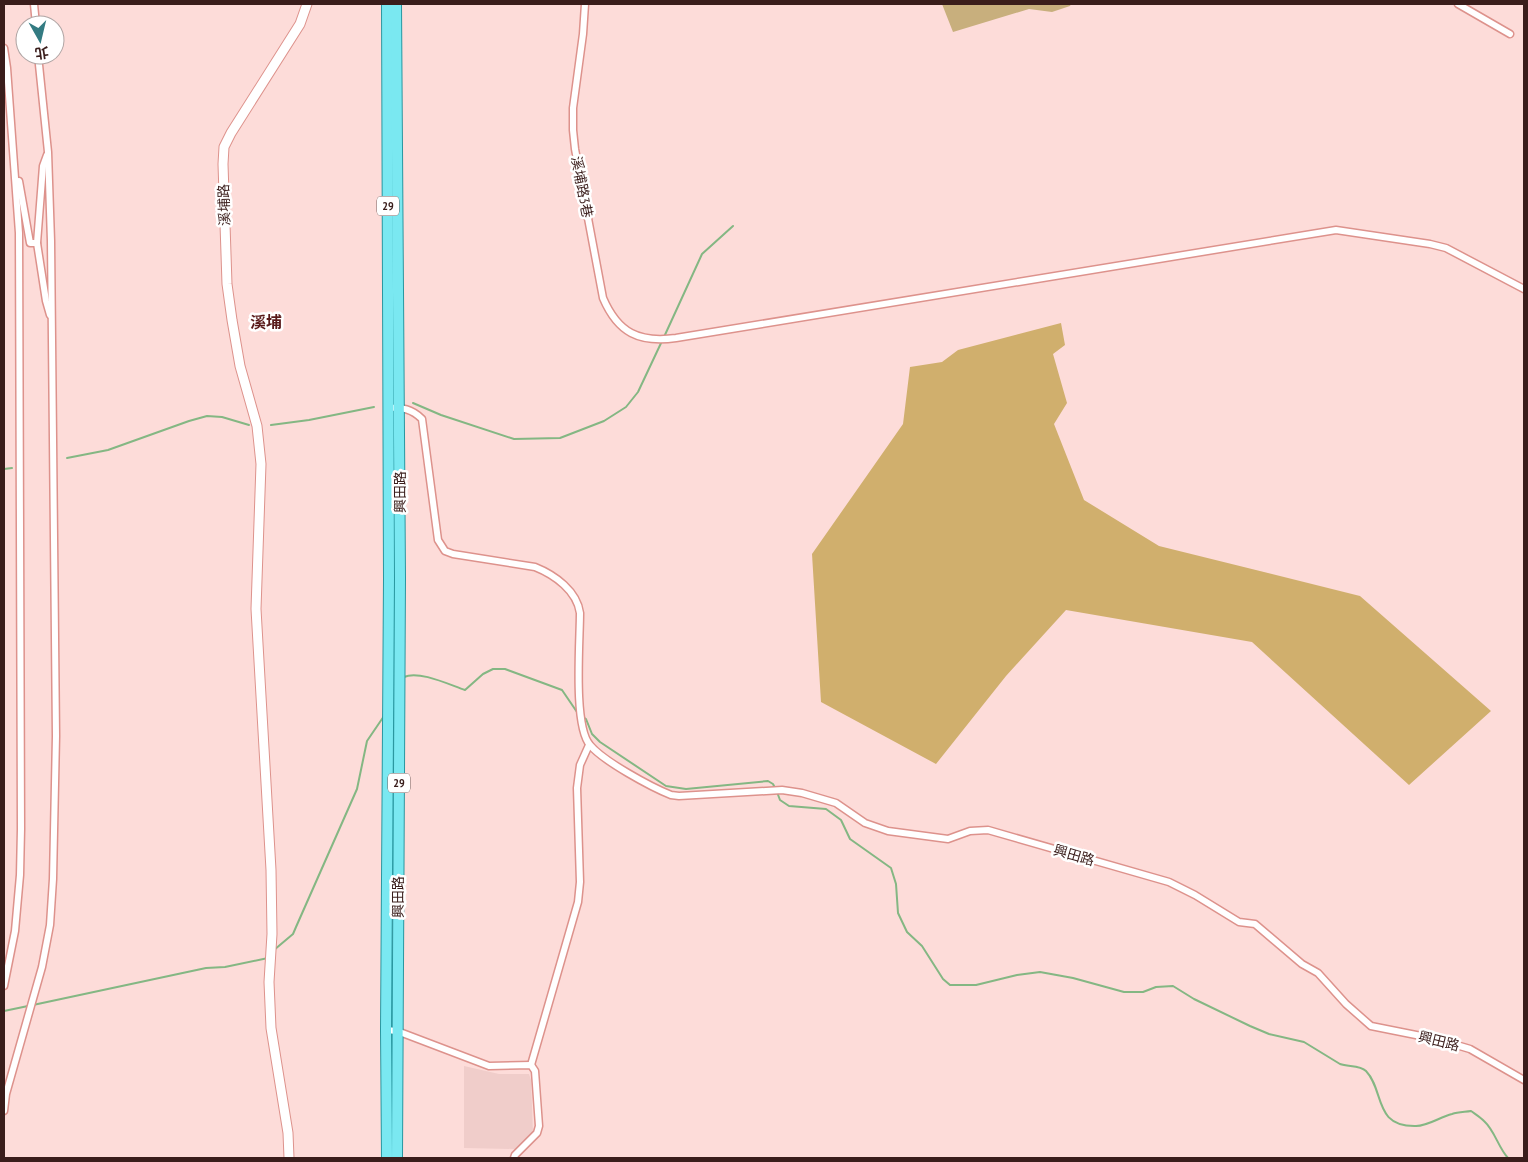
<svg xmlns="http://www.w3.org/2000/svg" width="1528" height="1162" font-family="'PT Sans Narrow','Noto Sans TC',sans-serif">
<rect width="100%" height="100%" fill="#fddcd9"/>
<path fill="#f0cdca" d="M464 1066 499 1074H529L531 1080 533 1133 515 1149 464 1148Z"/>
<path fill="#c8af7d" d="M942 4H1071L1070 6 1052 12 1029 9 953 32Z"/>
<path fill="#d0af6d" d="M1061 323 1065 345 1053 354 1067 403 1054 424 1084 500 1159 546 1360 596 1491 711 1409 785 1252 642 1066 610 1006 676 936 764 821 702 812 554 903 424 910 367 942 362 958 350Z"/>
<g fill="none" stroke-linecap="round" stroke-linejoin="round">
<g stroke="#84b783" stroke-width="2">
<path d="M664 337 702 254 733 226"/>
<path d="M413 403 441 415 514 439 560 438 604 421 626 407 638 392 662 341"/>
<path d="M271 425 309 420 374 407"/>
<path d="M67 458 108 450 189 421 207 416 222 417 249 425"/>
<path d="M4 469 12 468"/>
<path d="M404 677C419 670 450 685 465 690L483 674 493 669H505L562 690 579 715"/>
<path d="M583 717 586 719 592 734 600 742 666 786 686 789 768 781 773 784 775 788"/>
<path d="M777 792 780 800 789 806 826 809 841 820 850 839 891 868 896 884 898 913 907 932 922 946 943 979 950 985H976L1017 975 1040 972 1073 978 1124 992H1143L1156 987 1173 986 1194 999 1250 1026 1269 1034 1304 1042 1340 1064C1348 1067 1360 1065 1366 1071 1385 1091 1373 1127 1416 1126 1428 1126 1440 1117 1452 1114 1458 1112 1465 1112 1471 1111 1475 1114 1480 1117 1484 1121 1495 1131 1498 1147 1508 1158"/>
<path d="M274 950 293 934 296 927 357 789 367 741 384 716"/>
<path d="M33 1005 206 968 225 967 268 958"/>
<path d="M4 1011 28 1006"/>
</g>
<defs>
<g id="minor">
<path d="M34 4 36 25"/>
<path d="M585 4 583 34 573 108V130L575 149 603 298C618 333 639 343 676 338L1336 230 1430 244 1446 248 1524 289"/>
<path d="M1458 4 1510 34"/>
<path d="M4 48 7 68 19 233 21 829 20 875 15 931 4 986"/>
<path d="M47 155 43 166 37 243 46 301 50 315"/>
<path d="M19 181 30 243H37"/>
<path d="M388 408C402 407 412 409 422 419L438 540 445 551 453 554 535 567C555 575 577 591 580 613 580 641 573 726 590 745 603 761 651 787 671 795L679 796 782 790 802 793 836 803 865 823 888 831 948 839 970 831 988 830 1169 882 1195 895 1239 922 1255 924 1302 964 1318 973 1346 1004 1371 1026 1436 1039 1470 1049 1524 1080"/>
<path d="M386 1030 397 1031 489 1066 531 1065 535 1071 539 1126 537 1133 515 1155 514 1158"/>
<path d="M531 1065 578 902 580 882 577 788 580 765 589 745"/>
<path d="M4 1111 6 1094 42 967 50 925 53 879 56 736 51 241 48 152 38 55"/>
</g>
<path id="tertiary" d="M289 1158 288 1133 271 1028 269 982 272 934 271 870 256 609 261 464 257 426 240 366 232 320 227 284 223 164 224 147 231 133 300 24 307 4"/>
<g id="primary">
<path d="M387 4 389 578 386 1030 387 1158"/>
<path d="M396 4 400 578 397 1158"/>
</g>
</defs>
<use href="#minor" stroke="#dd928c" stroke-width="9"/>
<use href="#tertiary" stroke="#dd928c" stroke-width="11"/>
<use href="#primary" stroke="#2a97a0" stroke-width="12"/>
<use href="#minor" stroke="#fff" stroke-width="6"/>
<use href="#tertiary" stroke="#fff" stroke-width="9"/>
<use href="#primary" stroke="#7ae8f1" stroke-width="10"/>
</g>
<g text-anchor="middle" stroke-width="5" stroke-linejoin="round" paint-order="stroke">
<g fill="#fff" stroke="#75615f" stroke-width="1">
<rect x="377" y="196.5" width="22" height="19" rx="4"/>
<rect x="388" y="773.5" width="22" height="19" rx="4"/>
</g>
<g font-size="12" font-weight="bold" fill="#3a1d1b">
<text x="388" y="210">29</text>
<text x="399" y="787">29</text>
</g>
<g font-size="14" fill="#3a1d1b" stroke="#fff">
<text transform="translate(582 187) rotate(79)" y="5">溪埔路3巷</text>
<text transform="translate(224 205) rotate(-92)" y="5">溪埔路</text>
<text transform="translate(400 492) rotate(-90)" y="5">興田路</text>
<text transform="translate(1074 855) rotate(16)" y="5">興田路</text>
<text transform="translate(398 897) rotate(-90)" y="5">興田路</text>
<text transform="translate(1439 1041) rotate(14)" y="5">興田路</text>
</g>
<g font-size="16" font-weight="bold" fill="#581919" stroke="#fff">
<text x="266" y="328">溪埔</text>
</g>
</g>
<rect width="1528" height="1162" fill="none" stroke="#3a1d1b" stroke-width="10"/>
<g transform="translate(40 40) rotate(172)"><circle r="24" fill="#ffffff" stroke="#b0a5a4"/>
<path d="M0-4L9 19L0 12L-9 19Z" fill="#337b82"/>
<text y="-8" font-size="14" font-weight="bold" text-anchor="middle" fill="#3a1d1b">北</text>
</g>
</svg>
